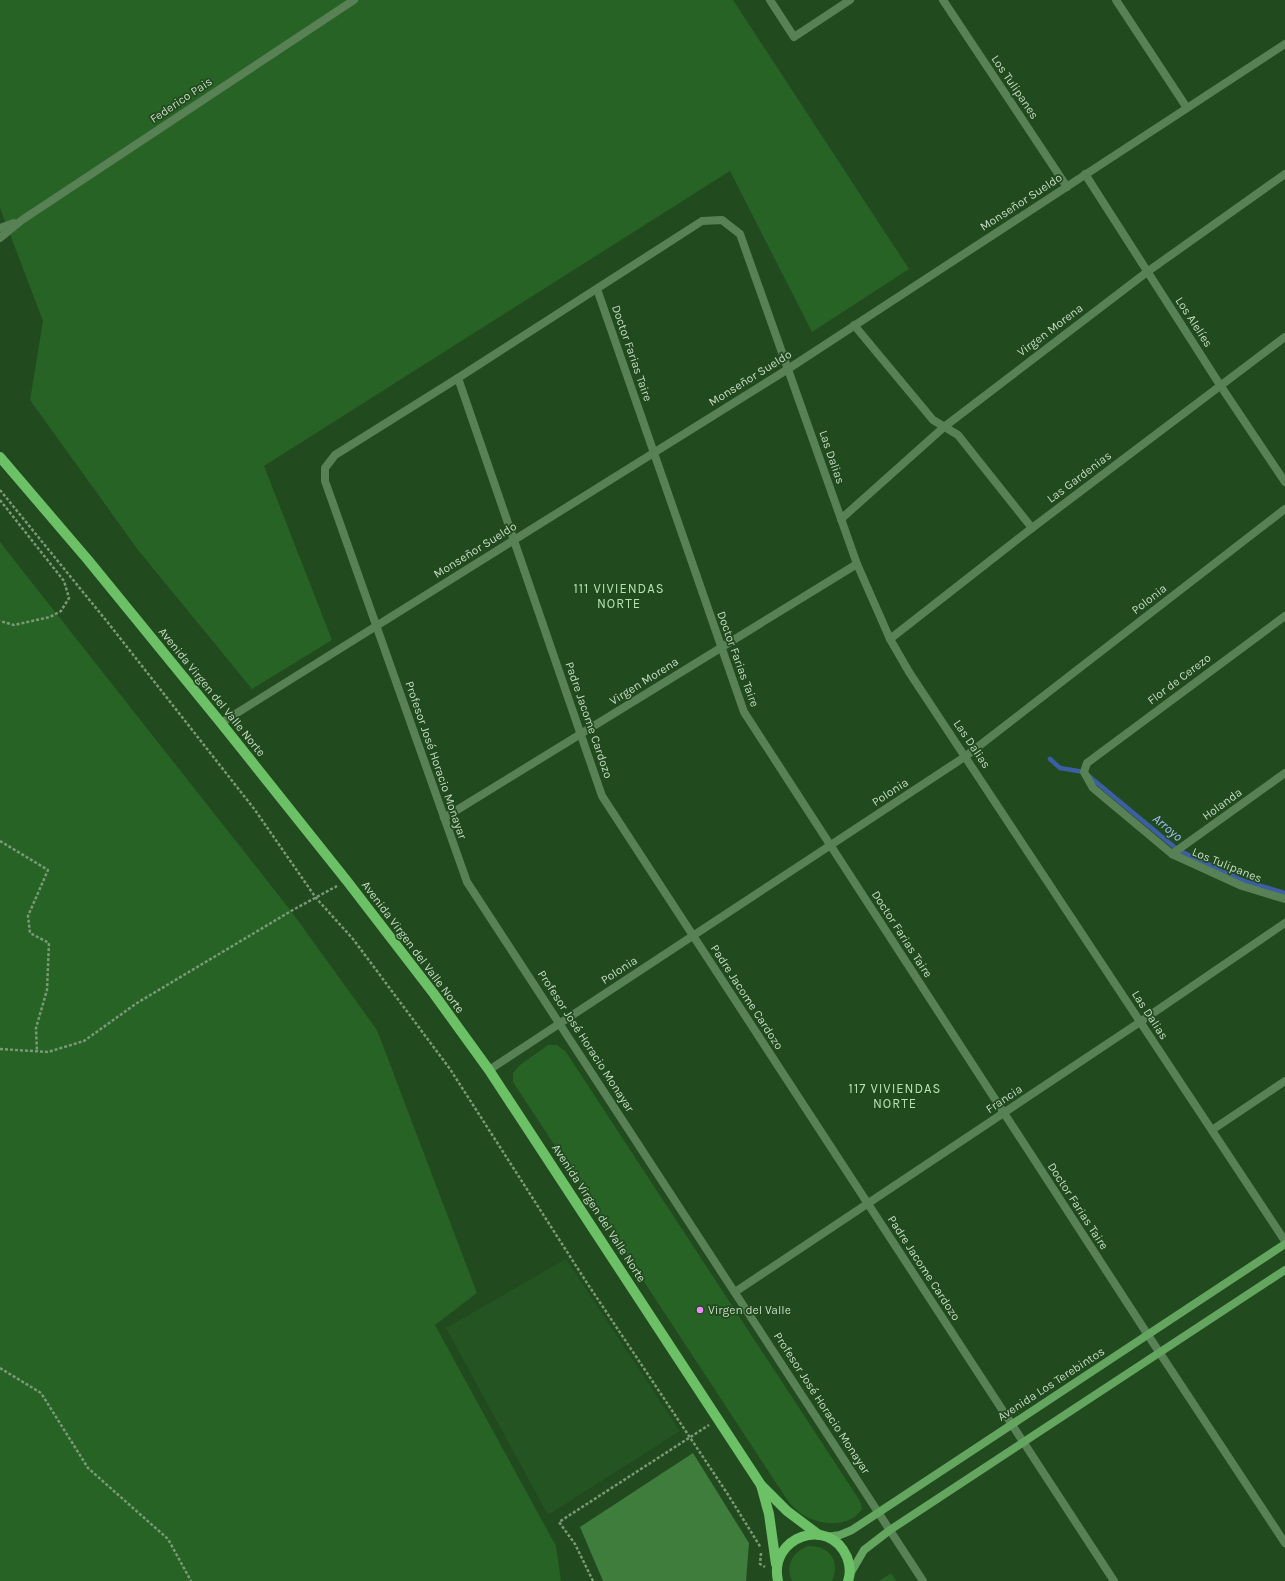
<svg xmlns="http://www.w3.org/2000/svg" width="1285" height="1581" font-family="Karla,sans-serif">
<rect width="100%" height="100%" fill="#214a1e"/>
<path fill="#245422" d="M566 1259 680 1431 548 1515 446 1328Z"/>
<g fill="#276324">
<path d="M0 0H733L909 269 812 332 730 171 264 466 332 640 252 689 138 550 30 400 43 321 0 208Z"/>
<path d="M0 542 291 911 377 1030 477 1293 435 1325 556 1546 561 1581H0Z"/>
<path d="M548 1045H557L566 1052 860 1501 862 1509C851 1526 826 1526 809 1518 799 1514 792 1506 786 1498L513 1082V1073L520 1065Z"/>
<path d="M808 1546C829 1545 841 1561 832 1581H792C785 1566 792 1552 808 1546Z"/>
<path d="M891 1573 896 1581H879Z"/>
</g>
<path fill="#3f7d3c" d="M693 1453 749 1543 746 1581H603L580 1527Z"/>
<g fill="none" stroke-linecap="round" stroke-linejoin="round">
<path stroke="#3c5ea2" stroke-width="4.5" d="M1050 759 1060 768 1084 772 1178 850 1244 881 1285 893"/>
<g stroke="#7a9977" stroke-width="2.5" stroke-dasharray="3 2" stroke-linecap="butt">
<path d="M0 490 109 624 255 810 316 898 353 939 450 1069 587 1283 727 1493 761 1548"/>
<path d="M0 500 64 581 69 598 61 611 50 617 14 625 0 621"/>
<path d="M0 841 48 870 28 916 30 933 49 943 47 990 36 1028 37 1052"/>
<path d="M0 1049 48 1052 84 1041 137 1003 291 911 337 886"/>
<path d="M0 1368 41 1393 88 1468 168 1539 191 1581"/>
<path d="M761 1553 760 1564 765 1567"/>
<path d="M593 1581 575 1544 559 1522 709 1425"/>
</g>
<g stroke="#598156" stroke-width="8">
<path d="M770 0 794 37 850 0"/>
<path d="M943 0 1067 187"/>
<path d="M1116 0 1187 108"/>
<path d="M1085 174 1220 385 1285 482"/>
<path d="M0 228 14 223"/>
<path d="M0 238 22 220 354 0"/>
<path d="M597 289 744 712 1148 1335 1285 1543"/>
<path d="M854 325 933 420 958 435 1032 528"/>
<path d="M458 378 602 796 1114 1581"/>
<path d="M841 519 944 427 1147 272 1285 174"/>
<path d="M1285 616 1087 763 1084 772 1093 788 1172 854 1242 886 1285 899"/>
<path d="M890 639 1032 528 1285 337"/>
<path d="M221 723 788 369 1285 44"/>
<path d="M444 818 857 564"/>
<path d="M1172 854 1285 773"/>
<path d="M489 1070 966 756 1285 509"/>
<path d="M1212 1130 1285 1081"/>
<path d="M735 1292 1140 1022 1285 923"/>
<path d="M923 1581 467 882 325 481V468L335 455 458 378 702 221 722 220 740 234 857 564 890 639 909 672 1285 1241"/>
</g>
<g stroke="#64a560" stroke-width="8">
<path d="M826 1537 840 1535 852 1530 1285 1244"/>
<path d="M850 1574 864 1550 890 1530 1285 1270"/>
</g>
<g stroke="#6cc166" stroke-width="10">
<path d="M0 457 88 560 221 723 347 881 434 994 489 1070 761 1485 787 1511 819 1535"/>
<path d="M761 1485 769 1514 776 1564"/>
<path d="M778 1581C768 1537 829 1515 847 1557 850 1565 851 1573 848 1581"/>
</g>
</g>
<circle fill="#ed8cfa" stroke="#214a1e" stroke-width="1.5" cx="700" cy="1310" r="4"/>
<g text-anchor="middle" stroke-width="3.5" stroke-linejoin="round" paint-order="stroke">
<g font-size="12" fill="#c4dbc2" stroke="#214a1e">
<text transform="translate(1015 87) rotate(56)" y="4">Los Tulipanes</text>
<text transform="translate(181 100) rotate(-34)" y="4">Federico Pais</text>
<text transform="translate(1021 202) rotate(-33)" y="4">Monseñor Sueldo</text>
<text transform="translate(1194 322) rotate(57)" y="4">Los Alelíes</text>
<text transform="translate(1050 330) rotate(-37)" y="4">Virgen Morena</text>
<text transform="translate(632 353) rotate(71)" y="4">Doctor Farias Taire</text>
<text transform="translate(750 378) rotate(-32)" y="4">Monseñor Sueldo</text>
<text transform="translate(832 457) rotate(71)" y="4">Las Dalias</text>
<text transform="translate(1079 477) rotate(-37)" y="4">Las Gardenias</text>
<text transform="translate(475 550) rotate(-32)" y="4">Monseñor Sueldo</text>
<text transform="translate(1149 599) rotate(-38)" y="4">Polonia</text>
<text transform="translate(738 659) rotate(70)" y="4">Doctor Farias Taire</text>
<text transform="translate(1179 679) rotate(-37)" y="4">Flor de Cerezo</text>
<text transform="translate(644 681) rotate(-32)" y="4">Virgen Morena</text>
<text transform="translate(212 692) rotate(51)" y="4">Avenida Virgen del Valle Norte</text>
<text transform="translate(589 720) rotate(71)" y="4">Padre Jacome Cardozo</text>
<text transform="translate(972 744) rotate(56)" y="4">Las Dalias</text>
<text transform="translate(436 760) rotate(71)" y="4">Profesor José Horacio Monayar</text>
<text transform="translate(890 792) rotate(-33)" y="4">Polonia</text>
<text transform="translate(1222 804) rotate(-36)" y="4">Holanda</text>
<text transform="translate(1227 865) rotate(22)" y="4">Los Tulipanes</text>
<text transform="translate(902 934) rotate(57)" y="4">Doctor Farias Taire</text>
<text transform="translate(413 947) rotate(53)" y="4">Avenida Virgen del Valle Norte</text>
<text transform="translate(619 970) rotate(-33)" y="4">Polonia</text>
<text transform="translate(747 997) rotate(57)" y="4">Padre Jacome Cardozo</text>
<text transform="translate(1150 1015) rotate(57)" y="4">Las Dalias</text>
<text transform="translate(586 1041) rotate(57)" y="4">Profesor José Horacio Monayar</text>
<text transform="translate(1004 1099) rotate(-34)" y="4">Francia</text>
<text transform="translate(1078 1206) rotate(57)" y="4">Doctor Farias Taire</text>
<text transform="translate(599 1213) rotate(57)" y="4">Avenida Virgen del Valle Norte</text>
<text transform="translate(924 1268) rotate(57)" y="4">Padre Jacome Cardozo</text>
<text transform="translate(1051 1384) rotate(-33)" y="4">Avenida Los Terebintos</text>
<text transform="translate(822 1403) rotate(57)" y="4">Profesor José Horacio Monayar</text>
</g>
<g font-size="12" fill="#c4dbc2" stroke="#214a1e" text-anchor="start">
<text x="708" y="1314">Virgen del Valle</text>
</g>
<g font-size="13" letter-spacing="1" fill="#b4e3b0" stroke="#214a1e">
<text x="619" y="593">111 VIVIENDAS<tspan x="619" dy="15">NORTE</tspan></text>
<text x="895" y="1093">117 VIVIENDAS<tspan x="895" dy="15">NORTE</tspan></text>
</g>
<g font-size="13" font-style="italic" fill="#a6c4fe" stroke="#214a1e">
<text transform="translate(1168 827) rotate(40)" y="5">Arroyo</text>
</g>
</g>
</svg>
